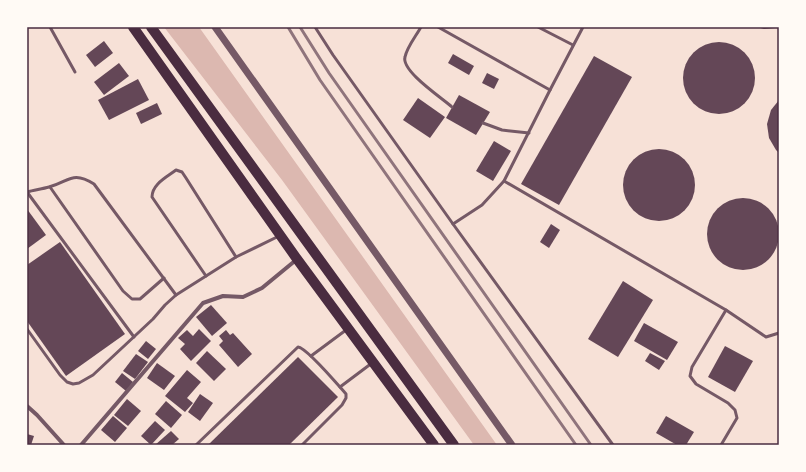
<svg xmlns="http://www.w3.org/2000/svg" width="806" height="472" font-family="Roboto,sans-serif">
<rect width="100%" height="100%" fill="#f7e1d7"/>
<path fill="#dcb8b0" d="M164 27H199L497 445H474L282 180Z"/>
<g fill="#644757">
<path d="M757 27H775V28L764 29Z"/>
<path d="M104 41 113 53 95 67 86 55Z"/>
<circle cx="719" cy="78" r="36"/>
<path d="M453 54 474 66 469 75 448 63Z"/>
<path d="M594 56 632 77 559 205 521 184Z"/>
<path d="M119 63 129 76 104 95 94 82Z"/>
<path d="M487 73 499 79 494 89 482 83Z"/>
<path d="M138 79 149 100 109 120 98 100Z"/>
<path d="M459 95 490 112 476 135 446 118Z"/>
<path d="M418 98 445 117 430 138 403 120Z"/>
<path d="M779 100V153L776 150 769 138 767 124 771 110Z"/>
<path d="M157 103 162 114 141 124 136 113Z"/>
<path d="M494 141 511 151 493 181 476 171Z"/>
<circle cx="659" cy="185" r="36"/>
<circle cx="743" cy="234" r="36"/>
<path d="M27 209 46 235 27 249Z"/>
<path d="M551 224 560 230 549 248 540 242Z"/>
<path d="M60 242 125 334 66 376 27 321V265Z"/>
<path d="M623 281 653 300 618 357 588 339Z"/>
<path d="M211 305 227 323 212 336 196 317Z"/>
<path d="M644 323 678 342 667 360 634 341Z"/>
<path d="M199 329 211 341 191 361 180 349 185 344 178 338 187 330 193 336Z"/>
<path d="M226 330 230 335 233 333 252 354 238 367 219 345 223 341 219 336Z"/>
<path d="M146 341 156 349 148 359 138 351Z"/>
<path d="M725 346 753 361 735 392 708 377Z"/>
<path d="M207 351 226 369 214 381 196 363Z"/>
<path d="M650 353 665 361 659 370 645 361Z"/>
<path d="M136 354 148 362 135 379 123 371Z"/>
<path d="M298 357 338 397 289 445H208Z"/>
<path d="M157 363 175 376 164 390 147 378Z"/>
<path d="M187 370 201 382 187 398 193 403 185 412 165 396Z"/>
<path d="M122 373 133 382 126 391 115 382Z"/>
<path d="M200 394 213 403 200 421 188 412Z"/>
<path d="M127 399 141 411 128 426 114 415Z"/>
<path d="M166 401 182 415 171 428 155 414Z"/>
<path d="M113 416 127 428 115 442 101 430Z"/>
<path d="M666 416 694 432 686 445H677L656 433Z"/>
<path d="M155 421 165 430 151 445 141 436Z"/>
<path d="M171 431 179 439 172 445H155Z"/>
<path d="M27 434 34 436 31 445H27Z"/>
</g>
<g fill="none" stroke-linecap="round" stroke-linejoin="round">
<g stroke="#755966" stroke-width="3">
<path d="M50 27 75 72"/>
<path d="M315 27 333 55 453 224 613 445"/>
<path d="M421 27C416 36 407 47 405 57 401 71 442 98 452 107"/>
<path d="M438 27 550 90 504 181 482 205 453 224"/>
<path d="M538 27 573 45"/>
<path d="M550 90 583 27"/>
<path d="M483 123 502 130 529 133"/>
<path d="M504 181 726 310"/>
<path d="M50 187 123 291 132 299H140L164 278"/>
<path d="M27 192C34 190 42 189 49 187 69 182 72 170 94 184L176 295"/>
<path d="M27 192 134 337"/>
<path d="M206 276 152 197C152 184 167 177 176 170L182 172 186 178 236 257"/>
<path d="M27 329 60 375 67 382 73 384 79 383 93 375 153 319 165 305 176 295 236 257 279 236"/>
<path d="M311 356 346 330"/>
<path d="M340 387 372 363"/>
<path d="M196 445 298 347C307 348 338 385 346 394V398L342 405 302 445"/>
<path d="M721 445 737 418 735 410 728 403 696 384 690 376 692 367 726 310 766 337 779 333"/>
</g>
<g stroke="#755966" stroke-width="4">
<path d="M27 406 37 415 64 445"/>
<path d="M81 445 203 303 223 296 243 297 262 288 296 260"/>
</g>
<path stroke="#755966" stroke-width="7" d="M215 27 512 445"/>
<g stroke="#4a2c40" stroke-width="10">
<path d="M133 27 297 259 434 445"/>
<path d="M151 27 454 445"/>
</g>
<g stroke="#8f747c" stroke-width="3">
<path d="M288 27 320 80 576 445"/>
<path d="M300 27 329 73 591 445"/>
</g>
</g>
<rect width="806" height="472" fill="none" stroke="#fffaf5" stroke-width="56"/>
<rect x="28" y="28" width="750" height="416" fill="none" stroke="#4a2c40" stroke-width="1.5"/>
</svg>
